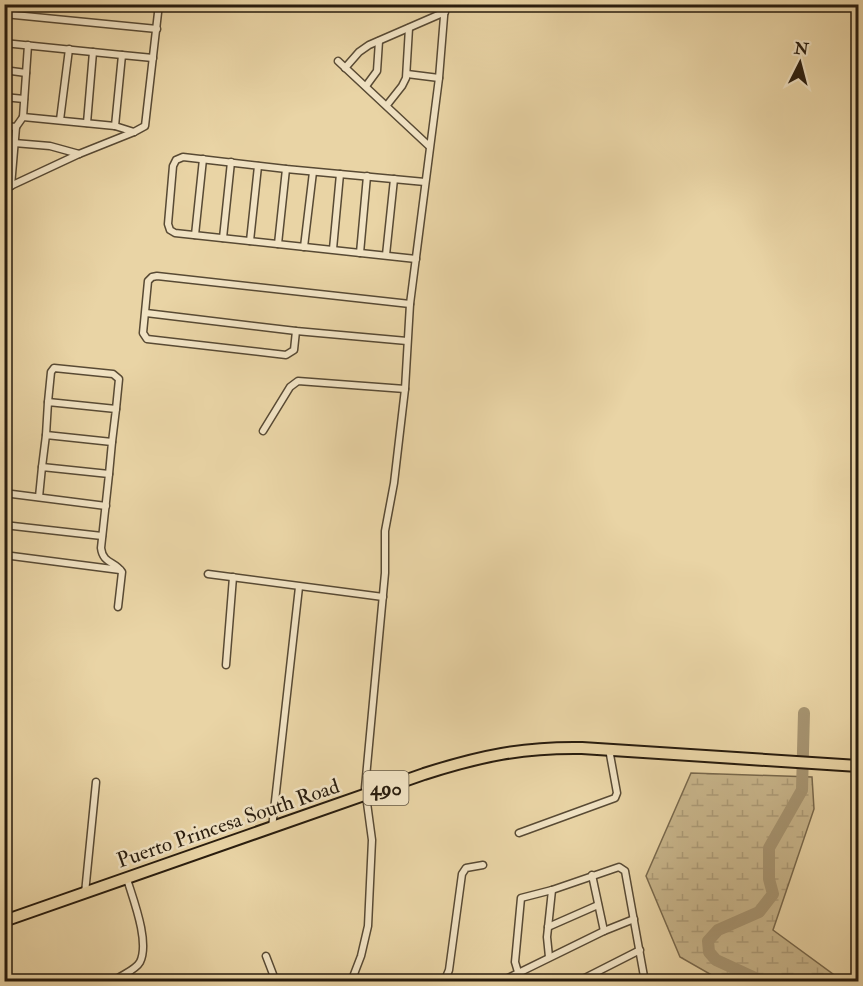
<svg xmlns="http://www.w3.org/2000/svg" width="863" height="986" font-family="'IM FELL Double Pica',serif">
<defs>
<pattern id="wetland-marsh" width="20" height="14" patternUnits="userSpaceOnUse" patternTransform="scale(1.5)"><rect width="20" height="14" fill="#c8b58b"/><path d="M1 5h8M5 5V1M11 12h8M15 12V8" fill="none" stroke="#ac9b77"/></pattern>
</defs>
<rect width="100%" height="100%" fill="#e9d4a5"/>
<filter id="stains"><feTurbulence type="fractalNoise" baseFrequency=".00333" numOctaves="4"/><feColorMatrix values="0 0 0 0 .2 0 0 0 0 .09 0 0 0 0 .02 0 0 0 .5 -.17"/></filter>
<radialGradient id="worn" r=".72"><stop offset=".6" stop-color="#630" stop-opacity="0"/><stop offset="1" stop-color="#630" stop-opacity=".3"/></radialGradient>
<path fill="url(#wetland-marsh)" stroke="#78684c" stroke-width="1.5" d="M691 773 812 777 814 809 773 930 841 980V981H722L680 957 646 876Z"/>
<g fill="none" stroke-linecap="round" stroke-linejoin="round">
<path stroke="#a79572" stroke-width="12" d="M764 982 716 960 709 952 708 941 718 930 759 912 773 894 769 879V848L802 790 804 713"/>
<defs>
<g id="street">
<path d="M4 14 157 29"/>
<path d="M4 43 122 55"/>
<path d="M338 61 429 146"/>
<path d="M345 68 359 52 369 45 445 12"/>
<path d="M4 70 26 73"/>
<path d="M407 74 439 78"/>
<path d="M366 86 377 71 379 41"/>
<path d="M4 97 24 99"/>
<path d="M387 105 402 86 406 78 409 28"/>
<path d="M23 117 28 45"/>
<path d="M60 120 69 49"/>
<path d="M87 123 93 52"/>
<path d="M4 126 16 127 23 117 115 126 134 132"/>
<path d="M115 126 122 55 153 58"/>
<path d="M14 143 50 146 79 154"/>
<path d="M11 186 16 127"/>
<path d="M4 189 79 154 134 132 145 126 159 4"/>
<path d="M195 235 203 159"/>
<path d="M223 238 231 162"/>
<path d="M250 241 258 166"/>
<path d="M278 244 286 169"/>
<path d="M304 247 313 172"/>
<path d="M333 249 340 174"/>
<path d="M360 253 367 176"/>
<path d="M386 255 394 179"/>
<path d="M416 259 175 233 170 230 168 224 173 166 176 160 183 157 286 169 425 182"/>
<path d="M146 313 296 331 407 341"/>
<path d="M296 331 294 350 286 355 147 339 143 333 148 281 152 277 157 276 410 304"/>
<path d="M48 402 51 372 54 368 113 374 119 379 116 409"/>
<path d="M263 431 290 387 298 381 405 389"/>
<path d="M46 435 48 402 116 409 112 442"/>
<path d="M42 467 46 435 112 442 109 474"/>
<path d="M4 493 106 506"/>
<path d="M39 497 42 467 109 474 101 548C103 564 115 561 122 572L118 607"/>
<path d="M4 525 102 536"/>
<path d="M4 555 120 570"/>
<path d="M208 574 383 597"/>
<path d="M226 665 233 577"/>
<path d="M272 828 299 587"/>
<path d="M519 833 615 798 617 793 609 749"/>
<path d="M592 875 604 931"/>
<path d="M85 893 96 782"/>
<path d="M548 927 598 905"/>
<path d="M266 956 276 982"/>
<path d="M549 957 547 937 552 890"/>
<path d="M113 982C120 975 135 971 140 962 150 942 133 899 127 879"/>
<path d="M351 982 361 956 368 926 372 840 365 788 385 573V531L394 483 405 389 410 304 439 78 445 4"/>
<path d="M444 982 449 970 462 874 466 868 483 865"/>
<path d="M500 982 604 931 634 919"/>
<path d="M525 982 518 972 515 962 521 898 552 890 619 867 625 871 645 982"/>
<path d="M577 982 640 950"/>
</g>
<path id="primary" d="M4 921 424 774C480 756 523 747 582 748L858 766"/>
</defs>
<use href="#street" stroke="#584a34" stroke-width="9"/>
<use href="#primary" stroke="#281c0e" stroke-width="14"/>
<use href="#street" stroke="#f1e3c4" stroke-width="6"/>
<use href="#primary" stroke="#e9d4a5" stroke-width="10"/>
</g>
<g text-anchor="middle" stroke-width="5" stroke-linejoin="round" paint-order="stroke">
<rect fill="#f1e3c4" stroke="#645845" stroke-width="1.5" x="363.5" y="771" width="45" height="34" rx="4.5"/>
<g font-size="20" font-weight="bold" fill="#281c0e">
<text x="386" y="795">490</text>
</g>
<g font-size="21" fill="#281c0e" stroke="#f1e3c4">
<text transform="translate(228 823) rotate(-19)" y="7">Puerto Princesa South Road</text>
</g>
</g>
<rect width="863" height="986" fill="none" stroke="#e9d4a5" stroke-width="24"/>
<rect x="6" y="6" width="851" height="974" fill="none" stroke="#281c0e" stroke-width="3"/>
<rect x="12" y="12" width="839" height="962" fill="none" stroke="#281c0e" stroke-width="1.5"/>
<g transform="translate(800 63) rotate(6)" stroke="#f1e3c4" stroke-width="4.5" paint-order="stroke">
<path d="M0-4.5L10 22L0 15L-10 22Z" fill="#281c0e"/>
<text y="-9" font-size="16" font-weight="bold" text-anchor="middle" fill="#281c0e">N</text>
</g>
<rect width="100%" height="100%" filter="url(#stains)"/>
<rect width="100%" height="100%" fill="url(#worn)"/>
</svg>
